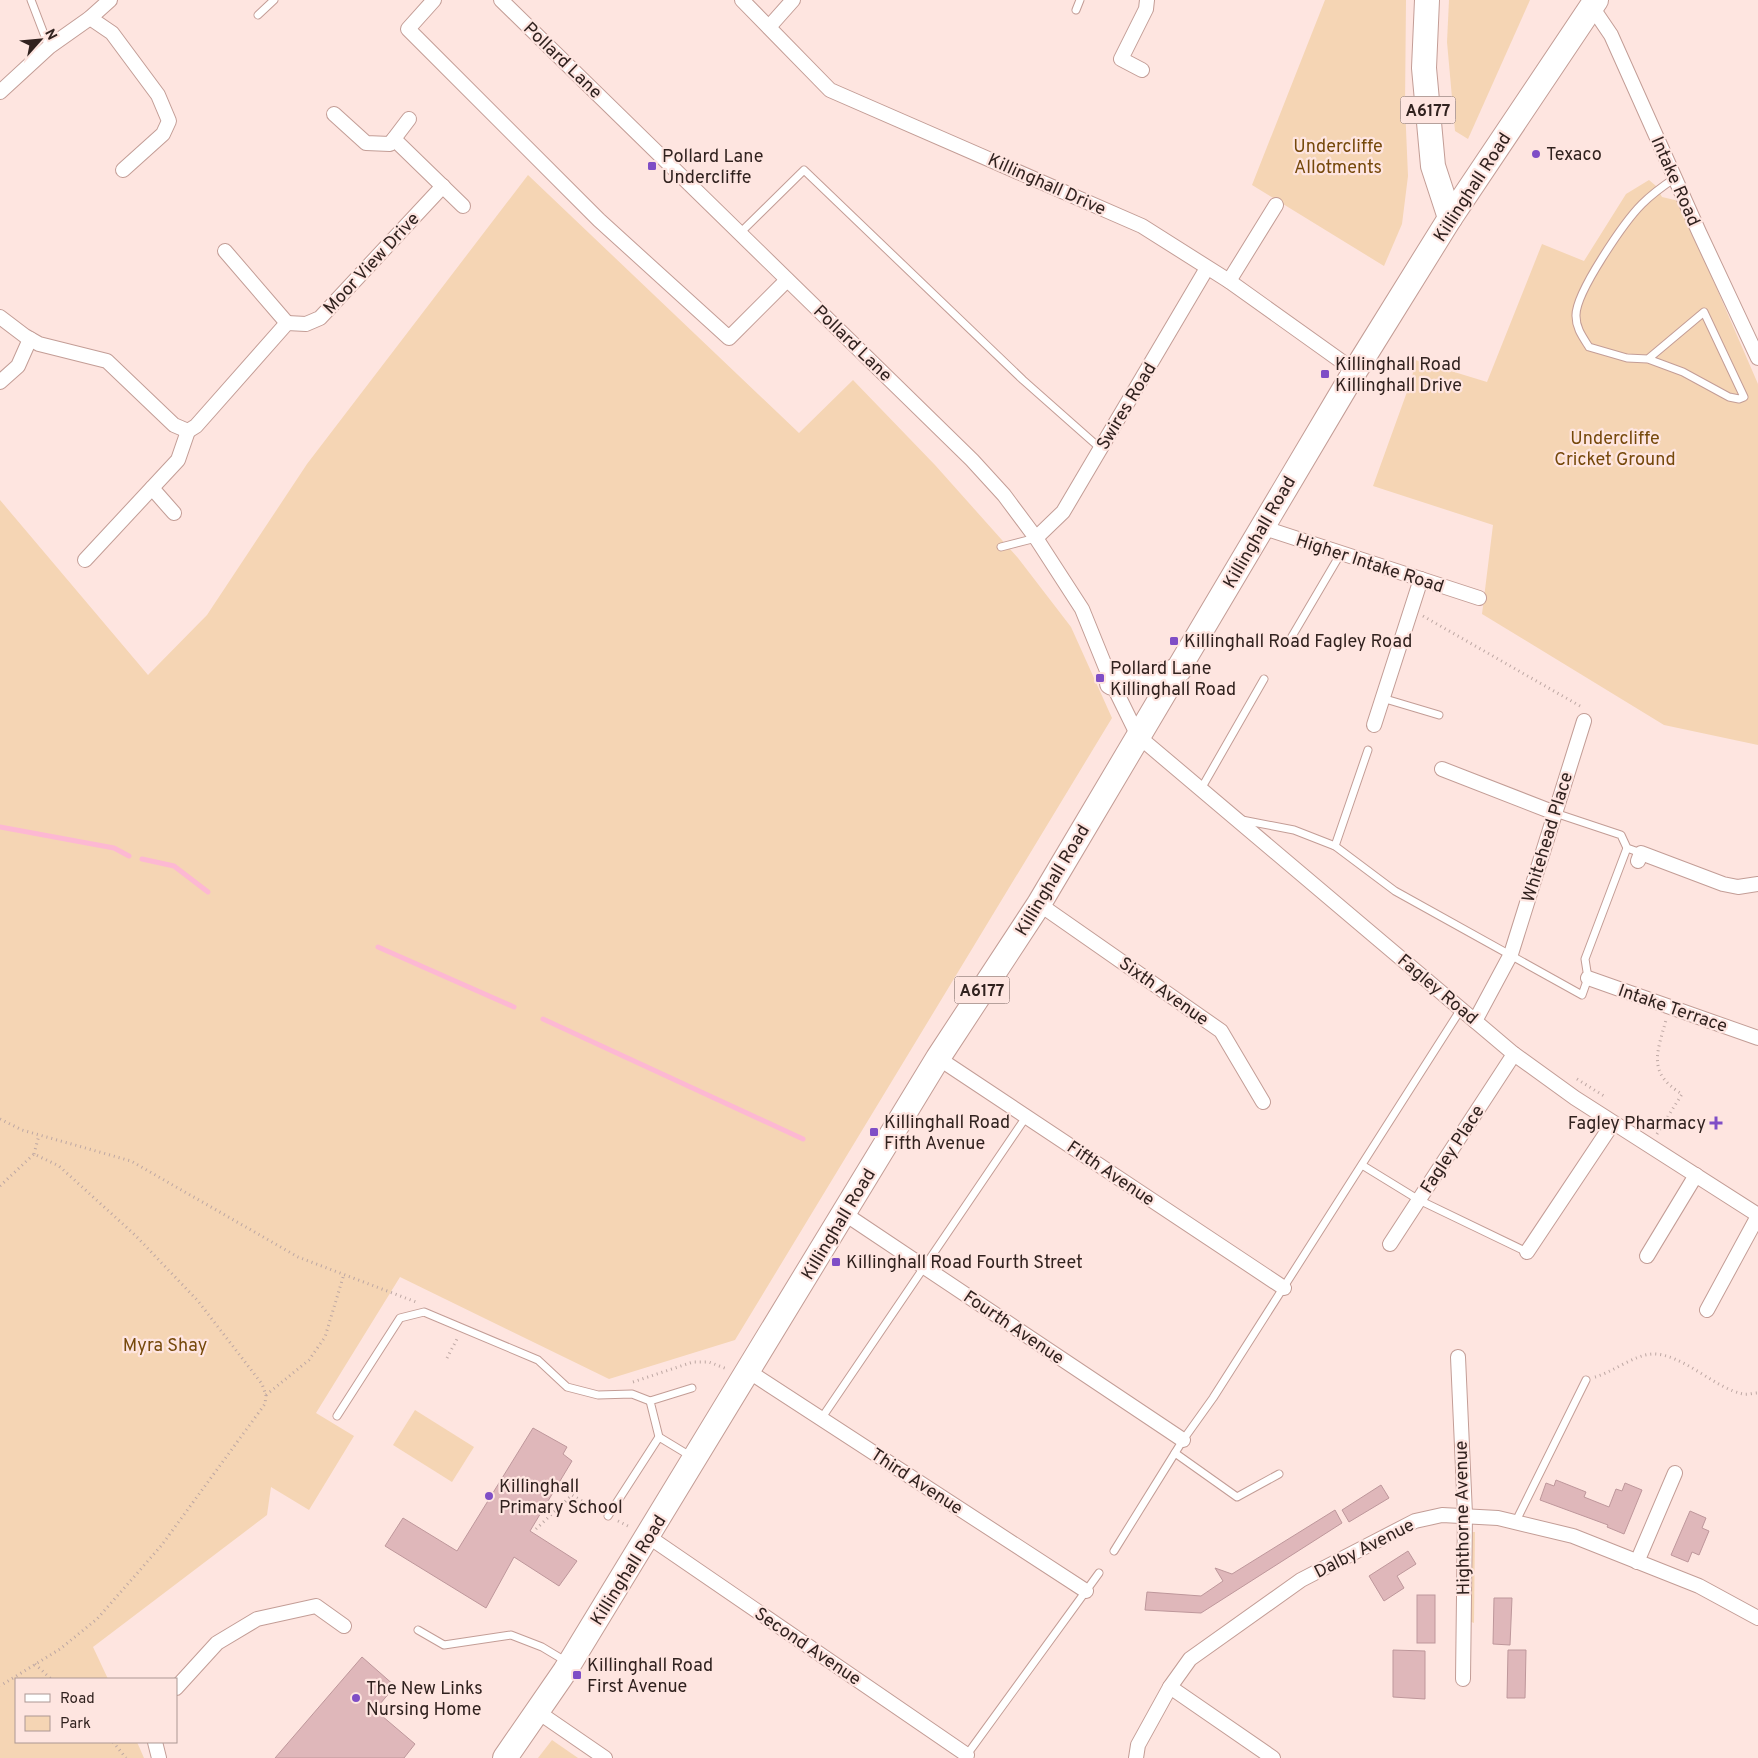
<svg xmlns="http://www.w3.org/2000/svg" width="1758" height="1758" font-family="Overpass,sans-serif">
<rect width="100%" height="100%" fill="#fee5e0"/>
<g fill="#f5d5b4">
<path d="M1325 0H1406L1405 106 1408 176 1402 224 1384 266 1252 185Z"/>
<path d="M1449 0H1530L1468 139 1455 131 1447 42Z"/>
<path d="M528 175 799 433 853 380 935 465 1018 558 1071 627 1112 718 735 1340 609 1379 400 1277 316 1413 354 1436 309 1510 271 1487 267 1515 93 1647 108 1679H16V1742H137L144 1758H0V500L148 675 207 615 307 464Z"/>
<path d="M1649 180 1656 186 1662 197 1679 201 1758 384V745L1664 725 1482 614 1493 525 1373 486 1412 378 1415 360 1487 382 1542 244 1584 261 1626 194Z"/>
<path d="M415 1410 474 1447 452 1482 393 1445Z"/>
<path d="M1471 1532H1475L1474 1623 1469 1621Z"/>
<path d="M552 1740 578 1758H538Z"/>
</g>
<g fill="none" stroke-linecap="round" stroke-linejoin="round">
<g stroke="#fdb8d3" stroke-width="5">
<path d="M0 827 114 848 129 856"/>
<path d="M142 859 174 866 208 892"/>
<path d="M378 947 514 1007"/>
<path d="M543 1019 803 1139"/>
</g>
</g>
<g fill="#dfb7ba" stroke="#be979b">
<path d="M533 1428 567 1447 563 1454 572 1461 530 1531 577 1561 559 1586 514 1557 486 1608 385 1546 403 1518 457 1551Z"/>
<path d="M1556 1480 1586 1492 1584 1497 1609 1507 1616 1489 1622 1491 1625 1483 1642 1490 1624 1534 1607 1527 1608 1525 1540 1500 1546 1483 1554 1486Z"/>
<path d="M1381 1485 1389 1498 1349 1522 1342 1510Z"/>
<path d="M1335 1510 1342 1523 1201 1613 1145 1610 1147 1592 1201 1596 1223 1581 1215 1568 1232 1574Z"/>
<path d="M1690 1511 1706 1518 1702 1528 1709 1531 1699 1555 1692 1552 1688 1562 1671 1555Z"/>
<path d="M1408 1551 1416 1564 1397 1576 1404 1588 1384 1601 1369 1576Z"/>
<rect x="1417" y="1595" width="18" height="48"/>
<path d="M1494 1598H1512L1510 1645 1493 1644Z"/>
<path d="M1393 1650 1425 1651V1699L1393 1697Z"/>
<path d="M1508 1650H1526L1525 1698H1507Z"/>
<path d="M362 1657 395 1686 375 1710 415 1744 404 1758H275Z"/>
</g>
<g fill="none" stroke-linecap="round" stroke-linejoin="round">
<defs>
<g id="service">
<path d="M31 0 49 47"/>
<path d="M1076 10 1080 0"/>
<path d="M258 15 274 0"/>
<path d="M740 233 804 170 1023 380 1101 449"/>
<path d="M1648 359 1704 312 1744 397 1739 399 1729 397 1683 372 1648 359 1627 358 1589 347C1582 336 1576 328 1576 316 1575 293 1625 221 1642 204 1652 194 1663 186 1675 178"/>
<path d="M1001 547 1036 538"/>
<path d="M1291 638 1341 553"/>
<path d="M1382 698 1439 715"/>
<path d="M1201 789 1264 679"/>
<path d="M1555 813 1621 835 1627 848 1641 853"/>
<path d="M1242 820 1294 830 1335 846 1395 891 1582 995 1588 978 1585 959 1627 848"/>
<path d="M1335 846 1368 750"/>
<path d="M1362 1165 1419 1200 1527 1252"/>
<path d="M337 1416 400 1318 424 1312 538 1360 567 1387 598 1395 632 1394 650 1401"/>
<path d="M821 1419 1026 1117"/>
<path d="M659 1437 650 1401 692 1388"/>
<path d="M1175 1453 1237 1497 1279 1474"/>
<path d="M608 1516 659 1437 692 1457"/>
<path d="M1516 1521 1586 1380"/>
<path d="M1114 1551 1183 1440 1213 1398 1461 1009"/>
<path d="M418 1630 444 1645 511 1635 542 1647 567 1662"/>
<path d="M966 1756 1099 1573"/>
</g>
<g id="minor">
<path d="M434 0 408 29 599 220 729 338 787 280"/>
<path d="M501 0 972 460 1004 495 1036 538 1082 609 1112 683 1138 736 1514 1054 1575 1098 1758 1215"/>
<path d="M742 0 830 90 1142 226 1229 281 1355 371"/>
<path d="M1592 7 1611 35 1699 232 1758 358"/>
<path d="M90 18 112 33 158 95 169 121 163 134 123 170"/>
<path d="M769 27 793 0"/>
<path d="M1142 70 1121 59 1146 9 1147 0"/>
<path d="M0 92 49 47 90 18 110 0"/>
<path d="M334 114 366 143 390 144 409 119"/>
<path d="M394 139 463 206"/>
<path d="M225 251 287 323"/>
<path d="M1229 281 1276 205"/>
<path d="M0 317 25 336 39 344 107 361 174 425 188 431 196 426 287 323 306 324 320 318 443 186"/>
<path d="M0 382 18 366 30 339"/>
<path d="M152 488 174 513"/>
<path d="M1261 527 1479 598"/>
<path d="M1036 538 1063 512 1207 268"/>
<path d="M85 560 178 460 188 431"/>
<path d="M1374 725 1421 579"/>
<path d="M1442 769 1555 813"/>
<path d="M1638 861 1641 853 1723 884 1738 887 1758 884"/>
<path d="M1039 904 1221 1031 1263 1102"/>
<path d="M1588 978 1758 1038"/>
<path d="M1475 1021 1511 954 1584 721"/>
<path d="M938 1058 1284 1288"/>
<path d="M845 1214 1183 1440"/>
<path d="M1390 1244 1514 1054"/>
<path d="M1527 1252 1613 1123"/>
<path d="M1647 1256 1696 1175"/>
<path d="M1707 1310 1758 1216"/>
<path d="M1458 1357 1465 1514 1463 1679"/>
<path d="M748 1371 1086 1591"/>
<path d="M649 1537 967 1755"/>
<path d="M1637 1562 1675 1473"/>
<path d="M1170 1687 1273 1758"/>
<path d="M176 1688 217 1643 257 1619 316 1606 344 1626"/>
<path d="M538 1712 605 1758"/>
<path d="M155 1742 159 1758"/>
<path d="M1136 1758 1138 1745 1170 1687 1190 1659 1301 1580 1415 1521 1442 1515 1498 1518 1573 1536 1699 1586 1758 1618"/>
</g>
<g id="trunk">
<path d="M1427 0 1424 68 1433 166 1450 218"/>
<path d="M1112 683 1139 681 1179 670"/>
<path d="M505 1758 565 1671 938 1058 1039 904 1355 371 1450 218 1596 0"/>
</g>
</defs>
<use href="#service" stroke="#c39d96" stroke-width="9"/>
<use href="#minor" stroke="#c39d96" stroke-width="16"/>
<use href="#trunk" stroke="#c39d96" stroke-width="26"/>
<g stroke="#bda7a3" stroke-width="3" stroke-dasharray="1 4" stroke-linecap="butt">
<path d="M1423 616 1580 706"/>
<path d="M1577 1079 1604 1096"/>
<path d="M0 1119 22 1130 131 1161 298 1257 416 1302"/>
<path d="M1657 1134 1682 1094C1647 1073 1657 1053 1666 1020"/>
<path d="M34 1154 39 1135"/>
<path d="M0 1186 34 1154 59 1166 135 1235 198 1301 262 1384 266 1395 265 1404 161 1546 97 1619 60 1649 0 1686"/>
<path d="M447 1358 457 1339"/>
<path d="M1595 1377C1613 1372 1634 1355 1652 1354 1682 1353 1714 1388 1743 1394 1747 1395 1753 1393 1758 1393"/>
<path d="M633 1382 693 1362H709L727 1369"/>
<path d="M266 1395 309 1360 325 1337 344 1274"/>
<path d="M618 1521 630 1527"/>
<path d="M536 1529 572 1495 599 1511"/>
<path d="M35 1664 51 1679"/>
<path d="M113 1742 126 1758"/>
</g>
<use href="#service" stroke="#fff" stroke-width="7"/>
<use href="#minor" stroke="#fff" stroke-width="14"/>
<use href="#trunk" stroke="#fff" stroke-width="24"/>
</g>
<g fill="#7f4ec6" stroke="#fee5e0" stroke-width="2">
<circle cx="1536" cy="154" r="5"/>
<rect x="647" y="161" width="10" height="10" rx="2.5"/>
<rect x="1320" y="369" width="10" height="10" rx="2.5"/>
<rect x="1169" y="636" width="10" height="10" rx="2.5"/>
<rect x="1095" y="673" width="10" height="10" rx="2.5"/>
<path d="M1713.5 1115.5h5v5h5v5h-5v5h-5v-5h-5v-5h5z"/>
<rect x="869" y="1127" width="10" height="10" rx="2.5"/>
<rect x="831" y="1257" width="10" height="10" rx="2.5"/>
<circle cx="489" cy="1496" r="5"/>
<rect x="572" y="1670" width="10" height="10" rx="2.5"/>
<circle cx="356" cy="1698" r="5"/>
</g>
<g text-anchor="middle" stroke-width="4.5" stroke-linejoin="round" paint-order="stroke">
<g fill="#fee5e0" stroke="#6e5c59" stroke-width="1">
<rect x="1400.5" y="96.5" width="55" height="27" rx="4"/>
<rect x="954.5" y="976.5" width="55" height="27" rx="4"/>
</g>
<g font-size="16" font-weight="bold" fill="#31221f">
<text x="1428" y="116">A6177</text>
<text x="982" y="996">A6177</text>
</g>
<g font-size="18" fill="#31221f" stroke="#fee5e0">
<text transform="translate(563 60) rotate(44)" y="6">Pollard Lane</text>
<text transform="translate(1676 181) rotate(66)" y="6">Intake Road</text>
<text transform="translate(1047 184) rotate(24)" y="6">Killinghall Drive</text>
<text transform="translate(1472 187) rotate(-57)" y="6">Killinghall Road</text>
<text transform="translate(371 263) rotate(-47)" y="6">Moor View Drive</text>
<text transform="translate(853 343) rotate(44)" y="6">Pollard Lane</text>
<text transform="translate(1126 406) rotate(-59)" y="6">Swires Road</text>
<text transform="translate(1259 532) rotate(-60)" y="6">Killinghall Road</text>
<text transform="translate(1370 563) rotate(18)" y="6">Higher Intake Road</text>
<text transform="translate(1547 837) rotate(-73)" y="6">Whitehead Place</text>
<text transform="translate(1052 880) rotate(-59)" y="6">Killinghall Road</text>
<text transform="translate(1438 989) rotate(40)" y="6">Fagley Road</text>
<text transform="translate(1164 991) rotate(35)" y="6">Sixth Avenue</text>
<text transform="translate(1673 1008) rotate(19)" y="6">Intake Terrace</text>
<text transform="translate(1452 1149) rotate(-57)" y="6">Fagley Place</text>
<text transform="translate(1111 1173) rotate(34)" y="6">Fifth Avenue</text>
<text transform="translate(838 1224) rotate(-59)" y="6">Killinghall Road</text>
<text transform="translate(1014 1327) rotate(34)" y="6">Fourth Avenue</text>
<text transform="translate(917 1481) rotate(33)" y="6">Third Avenue</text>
<text transform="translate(1462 1518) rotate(-91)" y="6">Highthorne Avenue</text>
<text transform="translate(1364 1548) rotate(-27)" y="6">Dalby Avenue</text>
<text transform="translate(628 1570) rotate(-58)" y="6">Killinghall Road</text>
<text transform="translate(808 1646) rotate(34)" y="6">Second Avenue</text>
</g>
<g font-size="18" fill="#76490b" stroke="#fee5e0">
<text x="1338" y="152">Undercliffe<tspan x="1338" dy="21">Allotments</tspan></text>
<text x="1615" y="444">Undercliffe<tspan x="1615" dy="21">Cricket Ground</tspan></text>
<text x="165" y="1351">Myra Shay</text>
</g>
<g font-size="18" fill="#31221f" stroke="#fee5e0" text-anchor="start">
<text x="1546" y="160">Texaco</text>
<text x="662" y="162">Pollard Lane<tspan x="662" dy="21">Undercliffe</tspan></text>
<text x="1335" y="370">Killinghall Road<tspan x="1335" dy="21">Killinghall Drive</tspan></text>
<text x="1184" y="647">Killinghall Road Fagley Road</text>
<text x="1110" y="674">Pollard Lane<tspan x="1110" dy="21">Killinghall Road</tspan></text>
<text x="884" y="1128">Killinghall Road<tspan x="884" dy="21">Fifth Avenue</tspan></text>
<text x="1706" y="1129" text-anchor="end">Fagley Pharmacy</text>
<text x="846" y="1268">Killinghall Road Fourth Street</text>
<text x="499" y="1492">Killinghall<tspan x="499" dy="21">Primary School</tspan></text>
<text x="587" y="1671">Killinghall Road<tspan x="587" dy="21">First Avenue</tspan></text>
<text x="366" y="1694">The New Links<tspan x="366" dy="21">Nursing Home</tspan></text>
</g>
</g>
<rect x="15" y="1678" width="162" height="65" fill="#fee5e0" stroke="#ac9793"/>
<rect x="25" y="1694" width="25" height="8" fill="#ffffff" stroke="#ac9793"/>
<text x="60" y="1703" font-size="15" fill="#31221f">Road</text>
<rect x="25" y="1716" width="25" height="15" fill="#f5d5b4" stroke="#ac9793"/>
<text x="60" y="1728" font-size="15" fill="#31221f">Park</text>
<g transform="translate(40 40) rotate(63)" stroke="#fee5e0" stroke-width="4" paint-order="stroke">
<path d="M0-4L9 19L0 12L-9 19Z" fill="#31221f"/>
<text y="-8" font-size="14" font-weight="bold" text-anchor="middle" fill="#31221f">N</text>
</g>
</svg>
